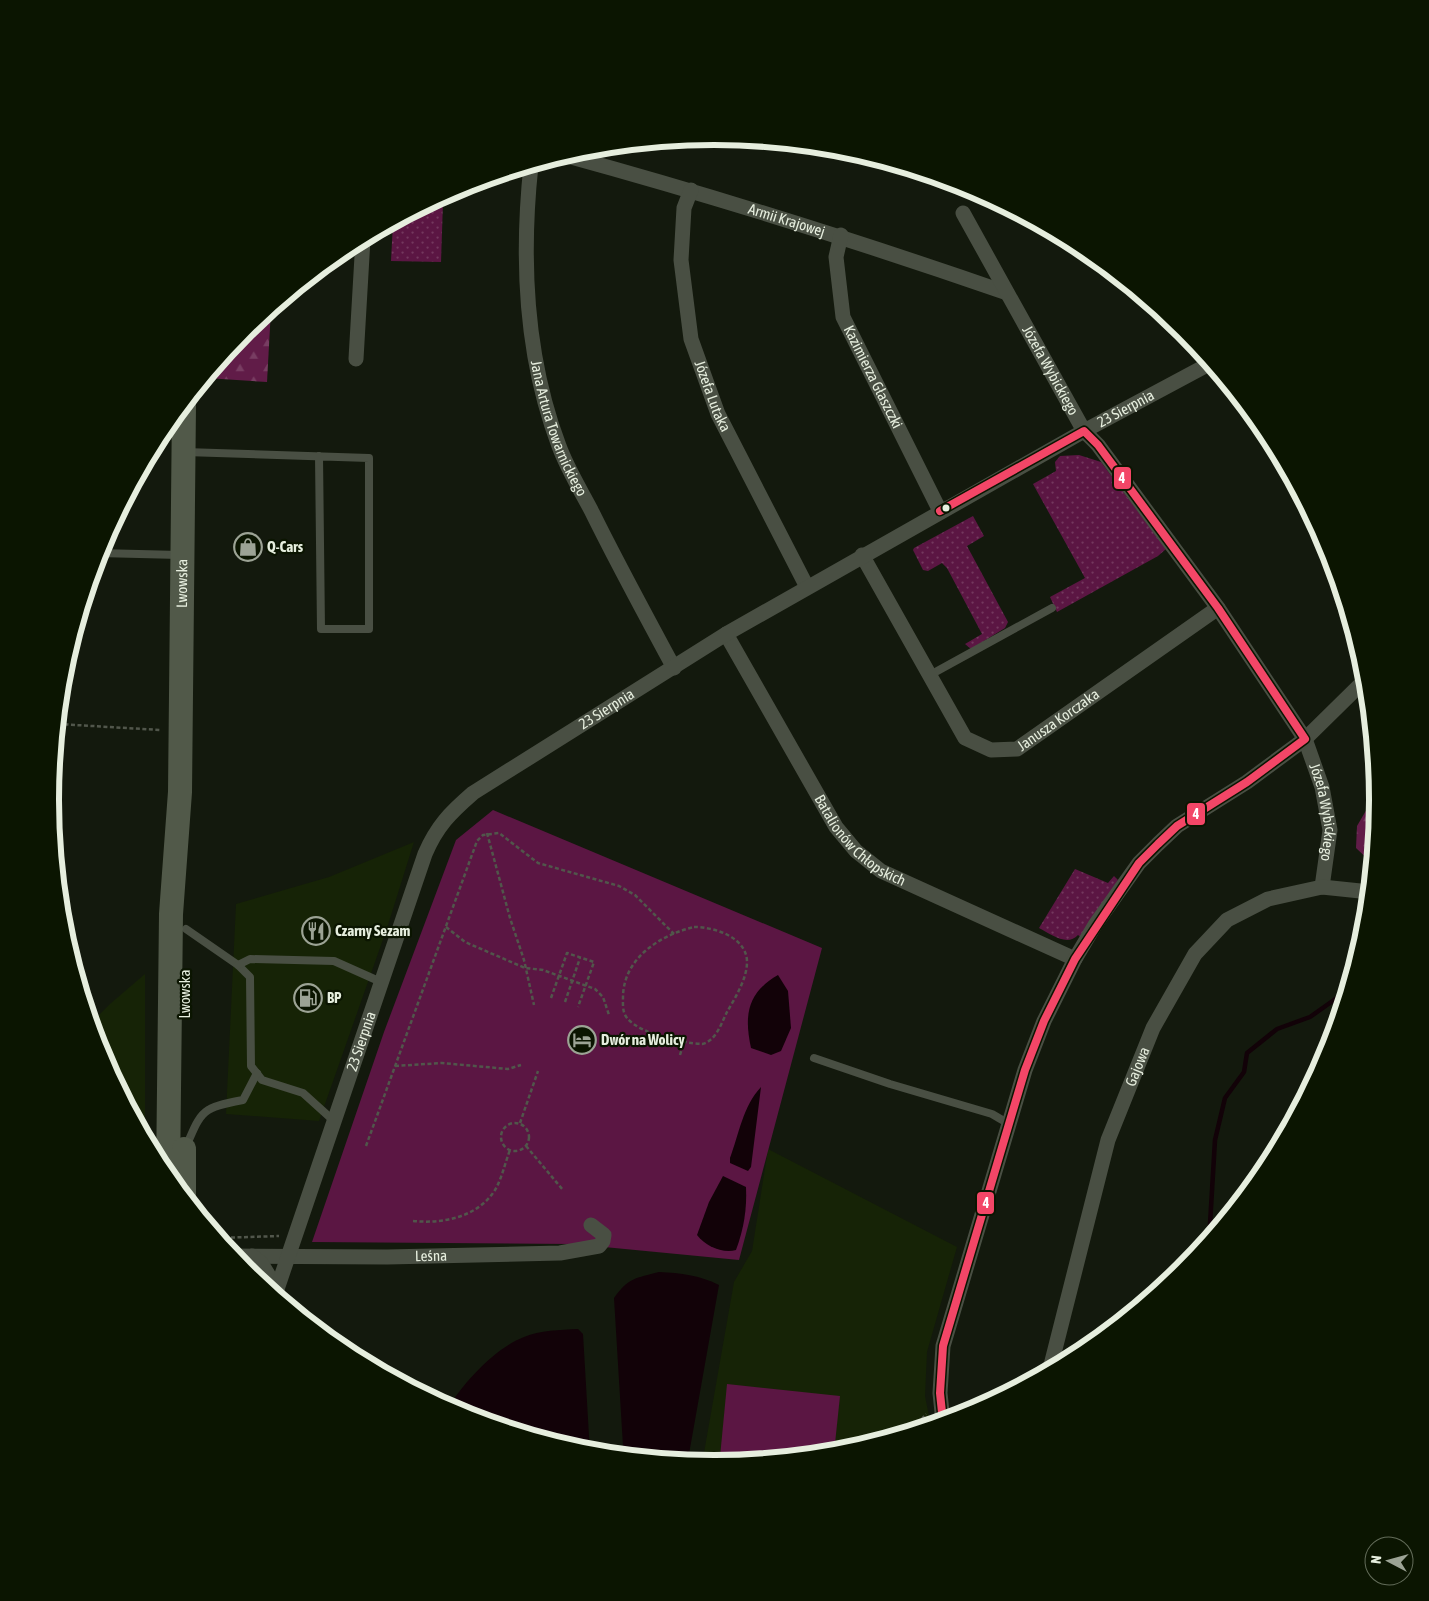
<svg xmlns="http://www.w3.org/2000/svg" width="1429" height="1601" font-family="'Asap Condensed',sans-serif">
<defs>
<pattern id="grass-dots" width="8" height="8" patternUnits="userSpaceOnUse" patternTransform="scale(1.25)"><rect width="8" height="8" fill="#5b1643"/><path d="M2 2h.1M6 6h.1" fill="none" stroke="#73385e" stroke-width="1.8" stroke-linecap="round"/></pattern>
<pattern id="forest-firs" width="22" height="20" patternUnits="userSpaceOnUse" patternTransform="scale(1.25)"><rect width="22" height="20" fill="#611c48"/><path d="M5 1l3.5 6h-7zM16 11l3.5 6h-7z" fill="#783d62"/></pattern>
</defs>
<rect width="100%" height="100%" fill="#13190d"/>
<g fill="#162306">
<path d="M414 842 387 928 319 1121 226 1114 236 904 329 877Z"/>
<path d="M145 974V1137L100 1055 91 1023 110 1004Z"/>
<path d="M768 1149 957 1247 927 1352 925 1396 931 1426 844 1452 714 1465 702 1464 734 1282 752 1251Z"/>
</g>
<g fill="url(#grass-dots)">
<path d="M432 202H443L441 262 391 261 393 223Z"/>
<path d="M1079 455 1101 462 1166 549 1158 556 1057 612 1050 597 1085 578 1033 484 1056 471 1055 462 1060 456Z"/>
<path d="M973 516 984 536 967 546 1008 622 1005 628 971 649 965 644 982 634 947 568 942 563 928 571 923 570 913 550 914 548Z"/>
<path d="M1075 869 1108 883 1114 876 1118 880 1082 938 1078 935C1067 947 1051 934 1039 928Z"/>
</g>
<g fill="url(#forest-firs)">
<path d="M271 309 267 382 206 378 245 330Z"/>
<path d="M1378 790 1379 801 1373 864 1356 848 1357 826Z"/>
</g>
<g fill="#5b1643">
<path d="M493 810 822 948 739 1260 573 1244 312 1242 384 1032 456 840Z"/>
<path d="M727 1384 840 1396 834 1453 758 1461 720 1457Z"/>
</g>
<g fill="#120208">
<path d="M778 975 788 991 791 1028 781 1051 771 1055 751 1048C744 1015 747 993 778 975Z"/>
<path d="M761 1087 751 1167 748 1171 730 1163V1158C739 1134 743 1106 761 1087Z"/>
<path d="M723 1176 746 1187C747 1209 744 1228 736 1250 723 1254 705 1246 697 1235L709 1202Z"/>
<path d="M659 1272C681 1273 699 1275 719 1285L689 1454 623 1446 614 1298C628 1278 636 1278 659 1272Z"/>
<path d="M578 1329 583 1334 590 1453 460 1414 448 1408C464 1382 495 1348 524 1337 540 1330 560 1330 578 1329Z"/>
</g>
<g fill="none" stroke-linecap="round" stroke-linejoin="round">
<g stroke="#120208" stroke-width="4.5">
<path d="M1209 1241 1215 1140 1225 1098 1244 1072 1247 1053 1277 1029 1310 1017 1348 990"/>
<path d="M1183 1272 1187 1267"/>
</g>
<g stroke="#51564b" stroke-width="2.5" stroke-dasharray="4 2.5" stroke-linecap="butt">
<path d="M58 724 161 730"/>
<path d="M487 833 510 918 524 960 534 1005"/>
<path d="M446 927 465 942 525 968 543 970 595 989 603 997 609 1015"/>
<path d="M694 927C714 927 747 937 747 962 747 979 735 998 727 1012 721 1024 716 1041 702 1044 682 1043 640 1034 627 1018 622 1012 623 1003 623 996 624 958 660 935 694 927Z"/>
<path d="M551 998 567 953 594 962 578 1007"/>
<path d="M565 1002 580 958"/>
<path d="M680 1055 684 1042"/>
<path d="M395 1066 442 1063 508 1069 521 1065"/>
<circle cx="515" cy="1137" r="14"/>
<path d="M520 1123 538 1071"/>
<path d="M366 1146 477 841 483 835 499 833 538 863 619 886 635 895 674 934"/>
<path d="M526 1146 563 1190"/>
<path d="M413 1221C443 1224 478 1217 495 1190 502 1178 505 1163 510 1150"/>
<path d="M218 1238 279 1236"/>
<path d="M917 1430 916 1426 926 1414"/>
</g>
<g stroke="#494f43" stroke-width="8">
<path d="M185 452 369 458V629H321L319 456"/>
<path d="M98 553 180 555"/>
<path d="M930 675 1052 608"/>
<path d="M186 929 238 965 250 977 251 1066 262 1080 303 1093 334 1121"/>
<path d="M238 965 250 959 334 961 381 982"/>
<path d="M814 1058 890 1084 992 1114 1009 1124"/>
<path d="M186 1147C202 1109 202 1108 243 1100L257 1073"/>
</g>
<g stroke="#494f43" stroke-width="15">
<path id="s1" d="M564 155C714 196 860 242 1007 293"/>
<path id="s2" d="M531 165C521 259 525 356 559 446 567 468 580 489 591 510 617 563 646 616 674 668"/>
<path id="s3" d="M691 190 684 208 681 260 691 339 718 414 807 587"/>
<path id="s4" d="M963 213 1084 431 1098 445 1218 608 1305 739 1322 787 1330 830 1322 887"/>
<path id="s5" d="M841 235 836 257 843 317 940 511"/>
<path d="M356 359 363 239"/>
<path id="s6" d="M862 555 965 738 991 750 1017 749 1218 608"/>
<path id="s7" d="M726 634 836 827 856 851 881 871 1075 959"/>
<path id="s8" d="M233 1256 387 1257 560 1253 599 1246 603 1241 604 1235 591 1225"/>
<path d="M252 1256 261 1263 277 1289"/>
<path id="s9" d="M275 1295 425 854C437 826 450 813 473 793L726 634 1084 431 1211 363"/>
<path id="s10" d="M1045 1374 1051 1365 1108 1140 1153 1028 1195 954 1227 920 1268 899 1322 887 1370 892"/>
<path d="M943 1422 940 1393 943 1346 1025 1070 1044 1021 1075 959 1095 925 1139 863 1158 844 1177 826 1247 782 1305 739 1367 678"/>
</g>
<g stroke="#515949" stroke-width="24">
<path id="s11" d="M168 1177 171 914 180 792 184 405"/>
<path d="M184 1196V1149"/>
</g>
<defs>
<path id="bus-1" d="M940 511 1084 431 1098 445 1218 608 1305 739 1247 782 1177 826 1158 844 1139 863 1075 959 1044 1021 1025 1070 943 1346 940 1393 943 1422"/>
</defs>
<use href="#bus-1" stroke="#0b1501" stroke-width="11"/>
<use href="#bus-1" stroke="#f34667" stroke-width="8"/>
</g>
<defs>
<symbol id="shop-ring" viewBox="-11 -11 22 22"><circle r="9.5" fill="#0b1501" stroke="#9ca395" stroke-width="1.5"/><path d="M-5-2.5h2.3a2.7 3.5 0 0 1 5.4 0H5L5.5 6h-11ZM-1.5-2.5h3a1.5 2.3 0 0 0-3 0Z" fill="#9ca395"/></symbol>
<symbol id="restaurant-ring" viewBox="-11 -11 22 22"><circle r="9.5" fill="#0b1501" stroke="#9ca395" stroke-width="1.5"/><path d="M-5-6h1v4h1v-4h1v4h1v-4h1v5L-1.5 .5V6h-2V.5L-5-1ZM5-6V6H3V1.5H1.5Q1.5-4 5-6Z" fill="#9ca395"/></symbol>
<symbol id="fuel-ring" viewBox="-11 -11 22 22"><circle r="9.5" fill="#0b1501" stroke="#9ca395" stroke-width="1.5"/><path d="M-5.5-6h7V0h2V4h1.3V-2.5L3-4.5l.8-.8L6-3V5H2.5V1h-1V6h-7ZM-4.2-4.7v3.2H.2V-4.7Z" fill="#9ca395"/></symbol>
<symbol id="hotel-ring" viewBox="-11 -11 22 22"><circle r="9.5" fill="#0b1501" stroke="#9ca395" stroke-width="1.5"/><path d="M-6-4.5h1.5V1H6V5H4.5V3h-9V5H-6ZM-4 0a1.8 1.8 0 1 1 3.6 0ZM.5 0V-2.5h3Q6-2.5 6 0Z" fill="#9ca395"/></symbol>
</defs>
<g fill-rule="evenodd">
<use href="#shop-ring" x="232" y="531" width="32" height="32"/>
<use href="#restaurant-ring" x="300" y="915" width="32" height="32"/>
<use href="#fuel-ring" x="292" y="982" width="32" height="32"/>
<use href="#hotel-ring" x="566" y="1024" width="32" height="32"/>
</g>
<circle fill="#e6eede" stroke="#0b1501" stroke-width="2" cx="946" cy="508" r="4.5"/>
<g text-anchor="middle" stroke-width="4.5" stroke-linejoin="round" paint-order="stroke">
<g font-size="15" fill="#e6eede" stroke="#0b1501">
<text dy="5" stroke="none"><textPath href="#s1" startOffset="232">Armii Krajowej</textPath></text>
<text dy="5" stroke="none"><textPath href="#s4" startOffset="180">Józefa Wybickiego</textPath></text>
<text dy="5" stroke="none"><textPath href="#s5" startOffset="150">Kazimierza Głaszczki</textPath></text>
<text dy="5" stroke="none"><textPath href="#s3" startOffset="212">Józefa Lutaka</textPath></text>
<text dy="5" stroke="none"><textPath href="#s9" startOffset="1302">23 Sierpnia</textPath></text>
<text dy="5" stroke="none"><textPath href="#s2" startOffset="268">Jana Artura Towarnickiego</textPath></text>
<text dy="5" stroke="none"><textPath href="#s11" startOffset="594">Lwowska</textPath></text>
<text dy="5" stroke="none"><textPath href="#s9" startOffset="702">23 Sierpnia</textPath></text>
<text dy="5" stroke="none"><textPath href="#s6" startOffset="315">Janusza Korczaka</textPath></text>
<text dy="5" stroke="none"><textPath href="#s4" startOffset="705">Józefa Wybickiego</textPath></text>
<text dy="5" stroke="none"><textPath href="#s7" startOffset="249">Batalionów Chłopskich</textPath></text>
<text transform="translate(185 994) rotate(-90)" y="5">Lwowska</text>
<text dy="5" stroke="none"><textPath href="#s9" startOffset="268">23 Sierpnia</textPath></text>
<text dy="5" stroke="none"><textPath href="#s10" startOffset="322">Gajowa</textPath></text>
<text dy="5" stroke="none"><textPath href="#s8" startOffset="198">Leśna</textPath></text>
</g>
<g font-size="15" font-weight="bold" fill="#e6eede" stroke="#0b1501" text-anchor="start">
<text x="267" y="552">Q-Cars</text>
<text x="335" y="936">Czarny Sezam</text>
<text x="327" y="1003">BP</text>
<text x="601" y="1045">Dwór na Wolicy</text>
</g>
</g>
<path d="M0 0H1429V1601H0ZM59 800a655 655 0 1 1 1310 0a655 655 0 1 1-1310 0Z" fill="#0b1501" fill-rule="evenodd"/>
<path fill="none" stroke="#e6eede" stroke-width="6" d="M59 800a655 655 0 1 1 1310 0a655 655 0 1 1-1310 0Z"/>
<g stroke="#0b1501" stroke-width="2">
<rect x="1113" y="466" width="19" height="24" rx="5" fill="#f34667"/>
<rect x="1186" y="802" width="20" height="24" rx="5" fill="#f34667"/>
<rect x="976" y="1191" width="19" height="24" rx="5" fill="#f34667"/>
</g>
<g font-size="14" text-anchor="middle" font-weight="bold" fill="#fff">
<text x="1122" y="483">4</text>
<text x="1196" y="819">4</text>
<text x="986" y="1208">4</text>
</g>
<g transform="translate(1389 1561) rotate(276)"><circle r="24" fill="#0b1501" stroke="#636c59"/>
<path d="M0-4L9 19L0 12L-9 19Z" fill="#9ca395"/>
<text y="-8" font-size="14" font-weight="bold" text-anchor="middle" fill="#e6eede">N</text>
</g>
</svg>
